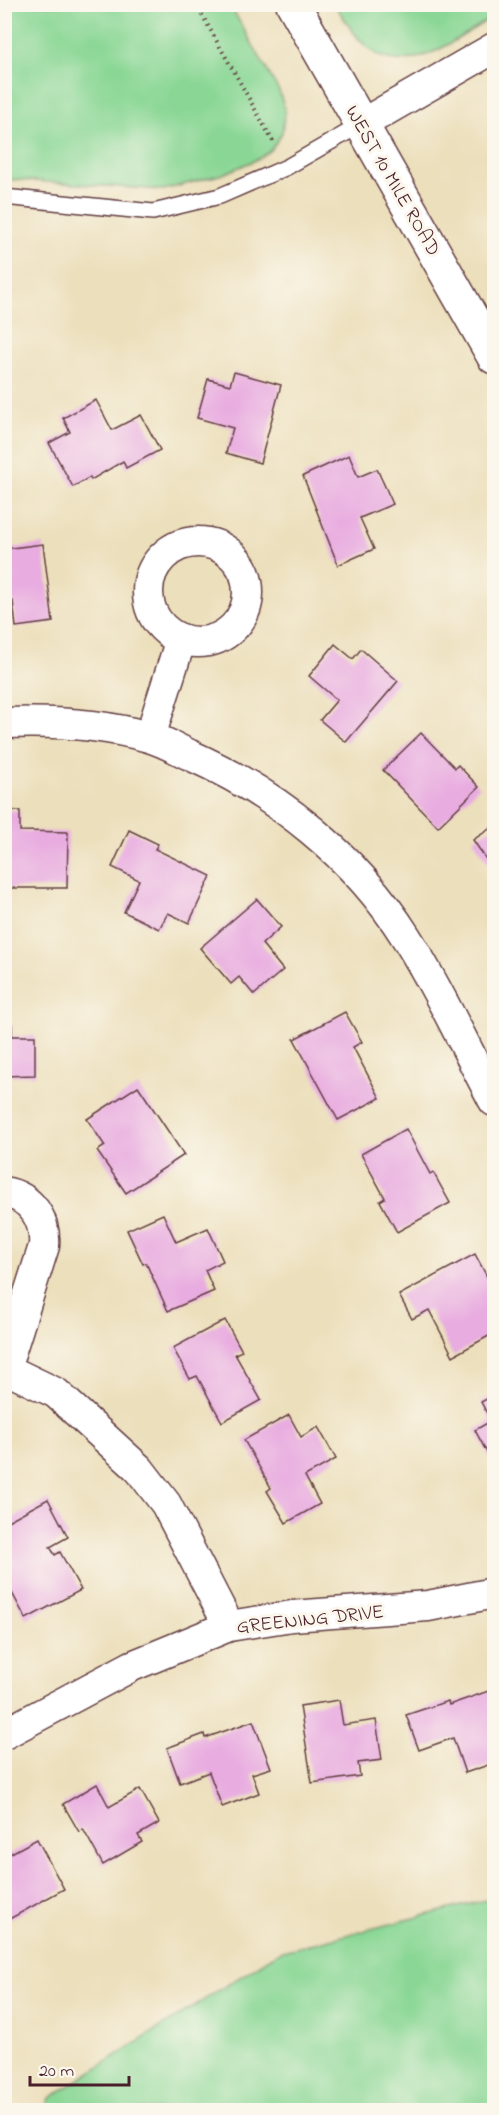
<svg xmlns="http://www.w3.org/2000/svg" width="499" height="2115" font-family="'Indie Flower',sans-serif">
<rect width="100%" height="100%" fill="#fbf7ec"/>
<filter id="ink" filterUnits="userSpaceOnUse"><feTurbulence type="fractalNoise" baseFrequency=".0167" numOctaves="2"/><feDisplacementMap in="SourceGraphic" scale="12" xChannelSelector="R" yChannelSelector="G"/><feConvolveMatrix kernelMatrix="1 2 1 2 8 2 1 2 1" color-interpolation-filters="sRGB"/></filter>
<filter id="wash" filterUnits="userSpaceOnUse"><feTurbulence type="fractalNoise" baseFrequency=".008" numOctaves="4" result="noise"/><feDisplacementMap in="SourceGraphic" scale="24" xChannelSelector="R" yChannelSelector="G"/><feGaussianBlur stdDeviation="1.35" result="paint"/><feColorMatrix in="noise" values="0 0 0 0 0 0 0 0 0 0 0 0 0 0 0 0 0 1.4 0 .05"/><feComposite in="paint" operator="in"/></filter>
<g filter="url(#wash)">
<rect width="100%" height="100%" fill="#ecdfbc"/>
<g fill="#8ad795" stroke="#6a7b60" stroke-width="1.5">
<path d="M4 5H230L279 91 285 110 282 133 271 150 258 159 223 174 164 190 5 179Z"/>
<path d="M335 5H494V16C461 35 407 82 369 49 355 38 345 19 335 5Z"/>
<path d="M494 1898V2110H46L50 2098 279 1952Z"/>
</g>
<g id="blocks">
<g fill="#e8ace0">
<path d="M234 372 281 385 260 463 226 453 233 428 197 418 208 379 230 385Z"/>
<path d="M96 400 112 430 141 415 160 450 126 468 123 461 91 480 90 477 73 487 49 443 70 432 63 418Z"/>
<path d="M349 455 358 477 377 469 393 504 360 518 374 549 338 565 303 476Z"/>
<path d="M43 544 53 622 16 627 13 601 4 602V549Z"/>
<path d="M335 644 353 659 361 649 398 681 346 742 320 720 337 700 309 676Z"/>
<path d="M421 733 455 768 458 765 479 787 438 827 383 770Z"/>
<path d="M4 810 20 811V831L68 832 67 888H4Z"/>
<path d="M494 826V871L473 840Z"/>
<path d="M129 830 158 844 155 849 211 876 189 923 168 913 159 929 124 912 139 880 112 867Z"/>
<path d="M257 899 281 927 262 944 283 970 254 995 239 977 231 984 200 948Z"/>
<path d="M345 1012 362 1042 353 1047 380 1098 338 1120 294 1039Z"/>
<path d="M12 1025V1036H35V1075L4 1076V1026Z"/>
<path d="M138 1086 184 1155 126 1193 97 1151 105 1146 87 1119Z"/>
<path d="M406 1129 430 1174 433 1172 450 1203 397 1232 380 1201 385 1198 361 1154Z"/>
<path d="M163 1214 176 1242 208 1228 223 1261 205 1270 214 1291 168 1311 146 1263 143 1264 127 1230Z"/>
<path d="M475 1254 494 1290V1300L492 1301 494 1307V1333L453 1356 429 1310 412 1319 399 1295Z"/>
<path d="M225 1320 242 1351 235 1354 261 1400 222 1422 197 1376 190 1379 173 1348Z"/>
<path d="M494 1395V1466L475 1430 491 1421 481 1402Z"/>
<path d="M289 1415 301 1437 318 1427 336 1459 305 1476 320 1504 286 1523 267 1491 271 1488 244 1440Z"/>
<path d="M48 1499 68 1537 50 1547 55 1555 60 1552 81 1590 26 1619 11 1591 4 1595V1523Z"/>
<path d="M494 1689V1763L465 1773 453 1738 419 1750 406 1715 448 1701 449 1705Z"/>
<path d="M339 1700 343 1725 376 1720 382 1760 358 1763 360 1776 312 1783 300 1706Z"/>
<path d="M253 1721 271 1768 252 1774 259 1793 222 1807 209 1772 180 1783 167 1748 204 1734 205 1738Z"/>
<path d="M97 1784 109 1807 140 1789 159 1823 138 1835 142 1842 103 1865 83 1829 79 1832 63 1804Z"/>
<path d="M37 1839 64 1889 4 1922V1857Z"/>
</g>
</g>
</g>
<g filter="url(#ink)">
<use href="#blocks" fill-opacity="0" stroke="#623c41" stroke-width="1.5"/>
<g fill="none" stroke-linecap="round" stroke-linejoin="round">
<defs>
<path id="service" d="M4 197 153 212 220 196 287 167 362 124"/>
<g id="minor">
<path d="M362 124 494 48"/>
<circle cx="198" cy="592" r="50"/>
<path d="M4 723C51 721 103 724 149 737 163 741 177 749 190 755 277 794 355 856 406 937 439 989 465 1047 494 1101"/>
<path d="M150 737 181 639"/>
<path d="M4 1192C32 1197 46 1220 44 1246L5 1369"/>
<path d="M4 1368 56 1393 139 1469 166 1504 229 1626"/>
<path d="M4 1734 132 1666 229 1626 292 1616 428 1606 494 1593"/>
</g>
<path id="secondary" d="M293 4 494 357"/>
</defs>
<use href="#service" stroke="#623c41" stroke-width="18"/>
<use href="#minor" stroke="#623c41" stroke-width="33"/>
<use href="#secondary" stroke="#623c41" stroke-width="36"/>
<path stroke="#623c41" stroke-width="4" stroke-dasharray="1.5 4.5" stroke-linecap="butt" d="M196 4 275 145"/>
<use href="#service" stroke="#fff" stroke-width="15"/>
<use href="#minor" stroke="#fff" stroke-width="30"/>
<use href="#secondary" stroke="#fff" stroke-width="33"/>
</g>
</g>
<g text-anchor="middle" stroke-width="6" stroke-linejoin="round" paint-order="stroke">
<g font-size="20" fill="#4a1f2b" stroke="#fbf7ec">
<text transform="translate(394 180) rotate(60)" y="7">WEST 10 MILE ROAD</text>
<text transform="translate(310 1618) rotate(-6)" y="7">GREENING DRIVE</text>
</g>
</g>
<rect width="499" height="2115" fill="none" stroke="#fbf7ec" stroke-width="24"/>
<path d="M30 2076v9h99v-9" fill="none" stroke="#4a1f2b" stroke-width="3"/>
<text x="39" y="2076" font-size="18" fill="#4a1f2b" stroke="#fbf7ec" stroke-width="4.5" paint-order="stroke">20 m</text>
</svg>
